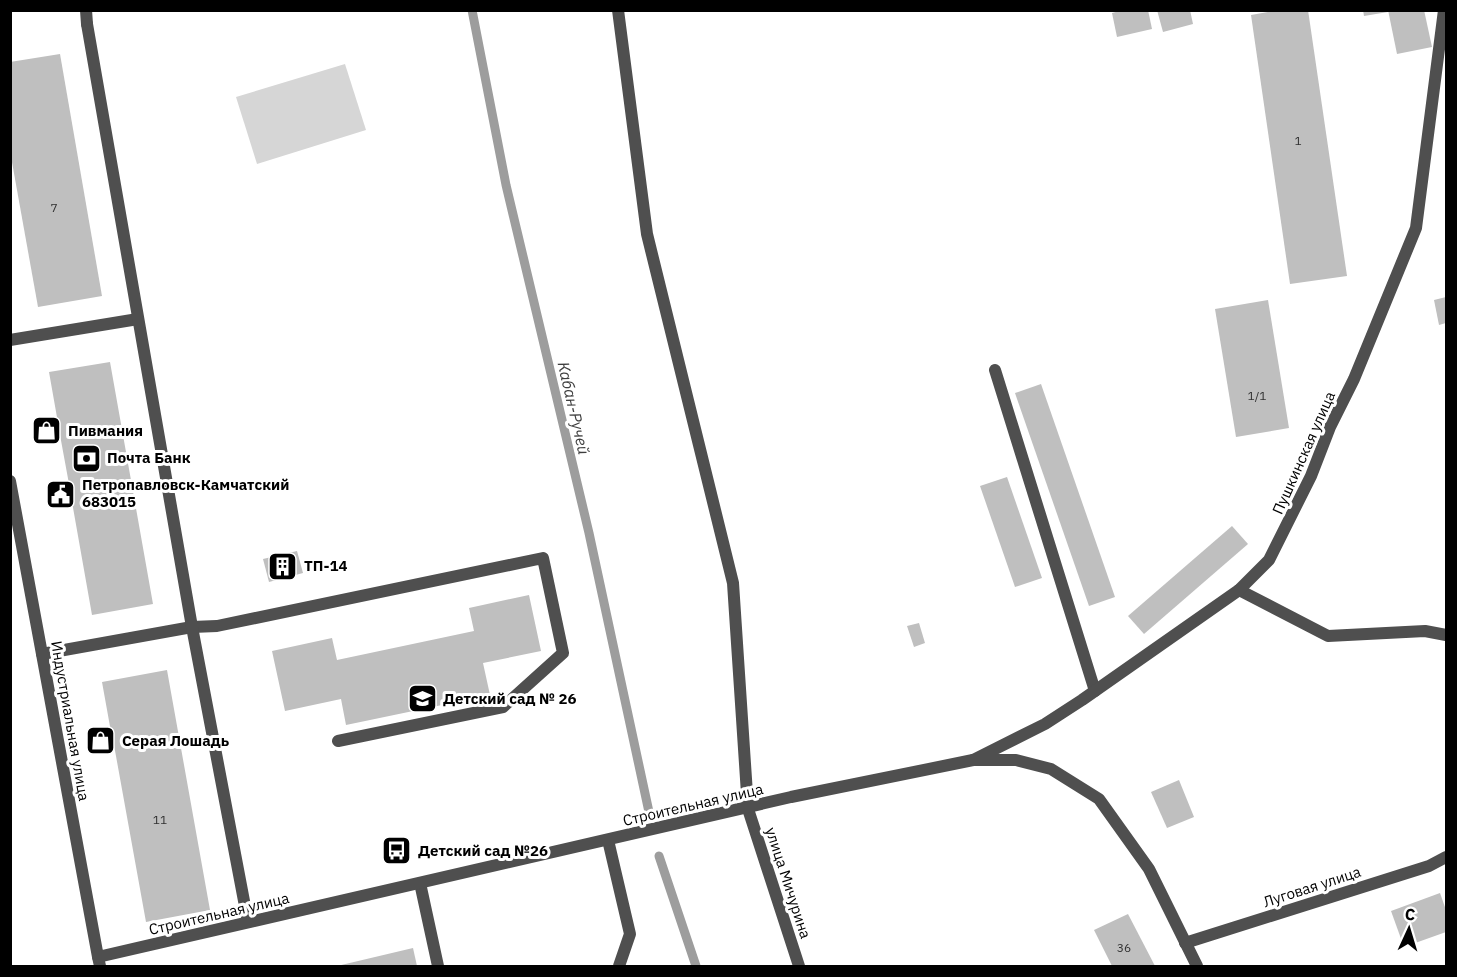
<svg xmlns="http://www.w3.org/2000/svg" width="1457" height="977" font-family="'IBM Plex Sans',sans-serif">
<rect width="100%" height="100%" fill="#fff"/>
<path fill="#d6d6d6" d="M345 64 366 130 257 164 236 97Z"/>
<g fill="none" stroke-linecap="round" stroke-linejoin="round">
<g stroke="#9d9d9d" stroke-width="9">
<path d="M472 10 506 185 589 533 649 812"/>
<path d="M659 856 696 966"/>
</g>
</g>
<g fill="#bfbfbf">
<path d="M1123 10H1148L1152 29 1117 37 1112 13Z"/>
<path d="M1157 10H1190L1193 24 1163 32Z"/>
<path d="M1279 10H1308L1347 276 1290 284 1251 15Z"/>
<path d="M1363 10H1388V12L1364 16Z"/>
<path d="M1388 10H1424L1432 47 1397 54Z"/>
<path d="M60 54 102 296 38 307 10 151V62Z"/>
<path d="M1446 297V323L1439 325 1434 300Z"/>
<path d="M1268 300 1289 428 1236 437 1215 309Z"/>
<path d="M110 362 153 604 92 615 72 502 58 505 56 495 54 486 69 484 60 435 48 438 46 425 58 423 49 372Z"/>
<path d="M1041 384 1115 597 1089 606 1015 393Z"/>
<path d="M1007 477 1042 578 1015 587 980 486Z"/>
<path d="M1232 526 1248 544 1144 634 1128 616Z"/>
<path d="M297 551 303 573 269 582 263 559Z"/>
<path d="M529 595 541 651 483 663 490 695 346 725 341 699 285 711 272 651 332 638 337 660 474 631 469 608Z"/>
<path d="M919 623 925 643 914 647 907 626Z"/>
<path d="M167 670 210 910 146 922 114 745 102 747 100 734 111 732 102 682Z"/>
<path d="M1179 780 1194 817 1167 828 1151 792Z"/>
<path d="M1440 893 1446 910V932L1404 947 1391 911Z"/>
<path d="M1128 914 1155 966H1112L1094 930Z"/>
<path d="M413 948 417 966H337Z"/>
</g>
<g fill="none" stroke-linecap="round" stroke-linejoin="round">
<g stroke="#4f4f4f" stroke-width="12">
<path d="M86 10 87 24"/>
<path d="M618 10 647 234 733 583 748 809"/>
<path d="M10 340 138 319"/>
<path d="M995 370 1095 691"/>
<path d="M1239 590 1328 636 1425 631 1446 635"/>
<path d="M42 654 192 627 217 626 543 558 563 653 503 707 338 741"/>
<path d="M608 840 630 934 619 966"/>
<path d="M420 883 438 966"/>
</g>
<g stroke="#4f4f4f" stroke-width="12">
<path d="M87 24 192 627 248 922"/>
<path d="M973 760 1045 724 1082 700 1239 590 1269 560 1311 476 1330 427 1354 379 1416 228 1444 10"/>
<path d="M748 809 799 966"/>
<path d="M1185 943 1429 866 1446 857"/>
<path d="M98 957 100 966"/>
</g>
<path stroke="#4f4f4f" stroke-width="12" d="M10 481 98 957 791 797 973 760H1016L1051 769 1099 799 1149 869 1197 966"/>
</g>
<defs>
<symbol id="shop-square" viewBox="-11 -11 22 22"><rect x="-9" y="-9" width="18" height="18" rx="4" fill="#000" stroke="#fff"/><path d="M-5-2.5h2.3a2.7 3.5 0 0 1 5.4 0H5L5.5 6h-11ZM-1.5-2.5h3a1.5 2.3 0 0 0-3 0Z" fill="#fff"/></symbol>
<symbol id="bank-square" viewBox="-11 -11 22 22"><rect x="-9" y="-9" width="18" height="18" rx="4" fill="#000" stroke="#fff"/><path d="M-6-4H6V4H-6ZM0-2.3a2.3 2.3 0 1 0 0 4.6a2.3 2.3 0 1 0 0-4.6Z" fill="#fff"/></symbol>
<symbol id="civic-square" viewBox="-11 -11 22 22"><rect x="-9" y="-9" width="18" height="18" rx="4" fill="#000" stroke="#fff"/><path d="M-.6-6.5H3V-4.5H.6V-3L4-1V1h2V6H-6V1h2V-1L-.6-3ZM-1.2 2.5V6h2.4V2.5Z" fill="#fff"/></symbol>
<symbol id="building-square" viewBox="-11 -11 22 22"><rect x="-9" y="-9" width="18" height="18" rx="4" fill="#000" stroke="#fff"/><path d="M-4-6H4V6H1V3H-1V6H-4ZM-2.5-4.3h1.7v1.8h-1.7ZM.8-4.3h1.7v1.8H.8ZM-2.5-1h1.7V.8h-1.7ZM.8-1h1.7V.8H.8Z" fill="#fff"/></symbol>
<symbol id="school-square" viewBox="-11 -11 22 22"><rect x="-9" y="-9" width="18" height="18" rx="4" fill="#000" stroke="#fff"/><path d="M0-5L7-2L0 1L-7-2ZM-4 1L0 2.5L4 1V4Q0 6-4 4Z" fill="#fff"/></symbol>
<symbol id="bus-square" viewBox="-11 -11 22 22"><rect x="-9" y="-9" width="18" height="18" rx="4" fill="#000" stroke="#fff"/><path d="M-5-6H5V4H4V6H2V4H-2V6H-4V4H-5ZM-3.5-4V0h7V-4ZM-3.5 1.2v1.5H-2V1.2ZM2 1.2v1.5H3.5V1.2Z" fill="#fff"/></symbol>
</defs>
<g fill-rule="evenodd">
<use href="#shop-square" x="30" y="414" width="33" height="33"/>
<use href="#bank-square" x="70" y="442" width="33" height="33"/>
<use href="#civic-square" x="44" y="478" width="33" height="33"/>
<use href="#building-square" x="266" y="550" width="33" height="33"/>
<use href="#school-square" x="406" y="682" width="33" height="33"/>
<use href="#shop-square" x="84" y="724" width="33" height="33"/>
<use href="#bus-square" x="380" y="834" width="33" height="33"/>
</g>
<g text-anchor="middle" stroke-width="6" stroke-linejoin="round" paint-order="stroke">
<g font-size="12" fill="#303030">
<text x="1298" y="145">1</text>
<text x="54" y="212">7</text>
<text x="1257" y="400">1/1</text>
<text x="160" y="824">11</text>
<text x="1124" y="952">36</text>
</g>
<g font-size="15" font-weight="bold" fill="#000" stroke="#fff" text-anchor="start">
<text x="68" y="436">Пивмания</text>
<text x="107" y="463">Почта Банк</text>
<text x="82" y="490">Петропавловск-Камчатский<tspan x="82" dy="17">683015</tspan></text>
<text x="304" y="571">ТП-14</text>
<text x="443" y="704">Детский сад № 26</text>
<text x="122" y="746">Серая Лошадь</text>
<text x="418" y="856">Детский сад №26</text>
</g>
<g font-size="15" fill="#000" stroke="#fff">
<text transform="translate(1304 453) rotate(-66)" y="5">Пушкинская улица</text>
<text transform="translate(70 721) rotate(80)" y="5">Индустриальная улица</text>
<text transform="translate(693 805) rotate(-13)" y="5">Строительная улица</text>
<text transform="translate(788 883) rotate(72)" y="5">улица Мичурина</text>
<text transform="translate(1312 887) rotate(-18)" y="5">Луговая улица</text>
<text transform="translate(219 914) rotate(-13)" y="5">Строительная улица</text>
</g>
<g font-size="16" font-style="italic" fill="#3e3e3e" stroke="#fff">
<text transform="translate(574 408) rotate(77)" y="6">Кабан-Ручей</text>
</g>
</g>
<rect width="1457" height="977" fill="none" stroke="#000000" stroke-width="24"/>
<g transform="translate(1409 929) rotate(4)" stroke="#ffffff" stroke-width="4.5" paint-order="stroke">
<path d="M0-4.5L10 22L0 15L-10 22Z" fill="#000000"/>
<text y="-9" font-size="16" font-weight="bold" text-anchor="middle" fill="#000000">С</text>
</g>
</svg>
